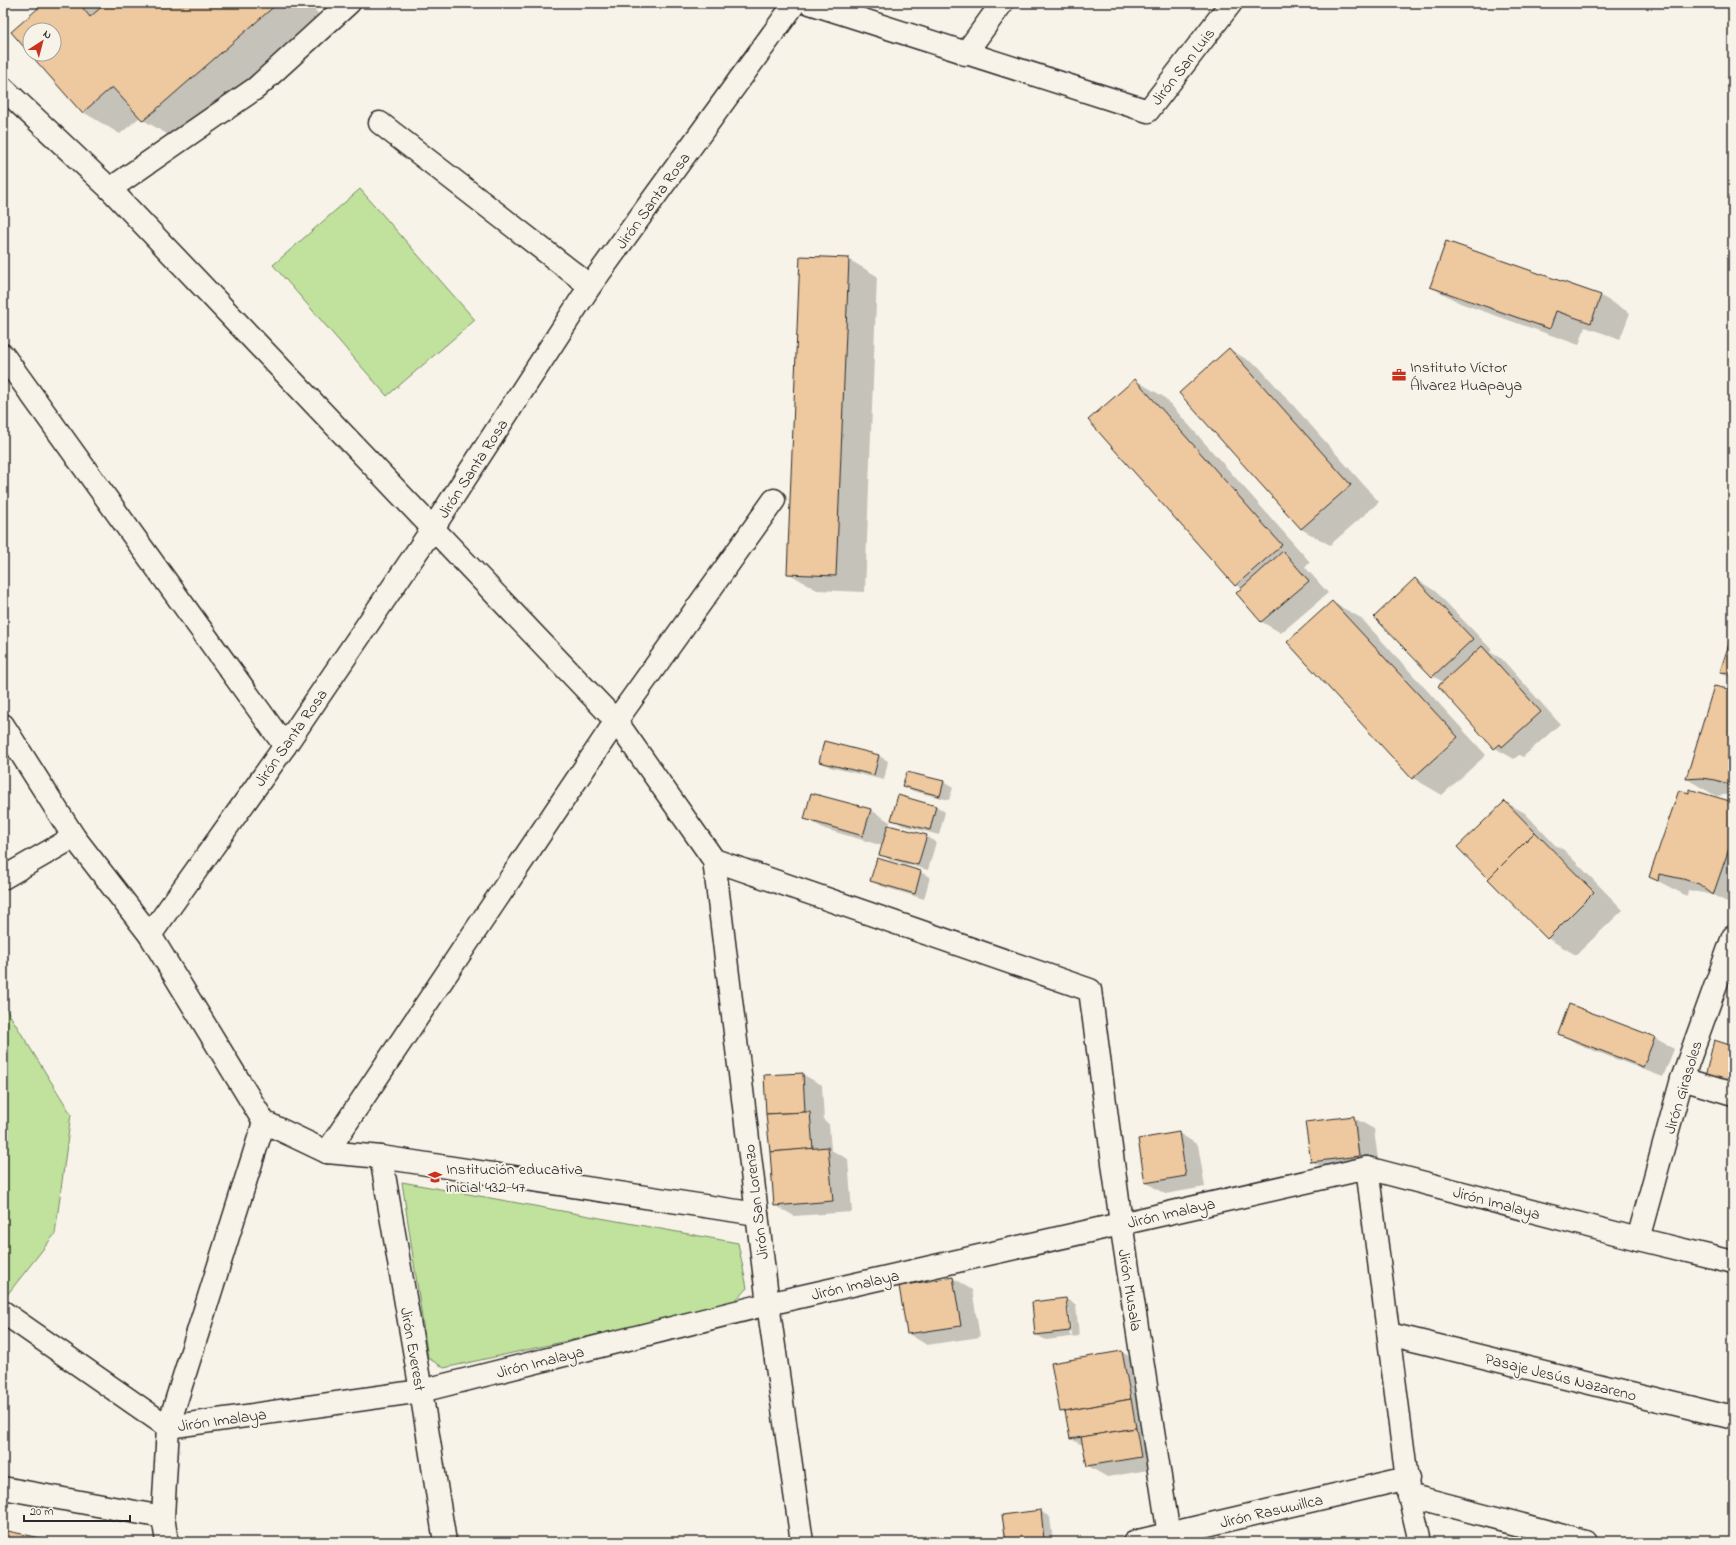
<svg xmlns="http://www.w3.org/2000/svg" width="1736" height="1545" font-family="'Indie Flower',sans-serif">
<rect width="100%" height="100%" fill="#f7f3e8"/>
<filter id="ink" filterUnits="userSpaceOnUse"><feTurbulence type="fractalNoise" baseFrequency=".025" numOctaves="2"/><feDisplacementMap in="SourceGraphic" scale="8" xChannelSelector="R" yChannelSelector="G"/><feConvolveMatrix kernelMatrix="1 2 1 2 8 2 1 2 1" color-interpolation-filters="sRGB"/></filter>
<g filter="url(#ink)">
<g fill="#c0e29c" stroke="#768664">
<path d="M360 189 475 320 387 396 273 265Z"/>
<path d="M3 1004 71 1114 55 1234 3 1300Z"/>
<path d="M402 1182 738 1243 747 1288 731 1305 444 1368 428 1358Z"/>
</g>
<g fill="#0003" fill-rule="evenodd">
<path d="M46 3H92L101 9 107 3H309L323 19 181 142 143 120 140 117 120 134 83 112 32 54H54V30H30V52L13 32Z"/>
<path d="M1447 242 1601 296 1630 313 1620 339 1585 327 1579 345 1460 303 1431 287Z"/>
<path d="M848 259 877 276 865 592 817 590 788 573Z"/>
<path d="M1229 349 1258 366 1379 502 1330 545 1301 529Z"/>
<path d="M1135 380 1164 397 1310 562 1305 567 1328 593 1281 633 1262 622 1237 593 1242 589 1236 585 1090 420Z"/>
<path d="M1416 579 1435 591 1492 650 1490 652 1502 659 1560 724 1523 757 1519 755 1514 759 1495 748 1443 682 1433 676Z"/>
<path d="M1332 602 1361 618 1486 755 1442 795 1413 778Z"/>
<path d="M1733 634V679L1721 672Z"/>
<path d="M1715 687 1733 691V794L1716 796 1687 779Z"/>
<path d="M879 756 888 761 884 780 830 767 821 761Z"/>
<path d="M944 782 953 788 949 800 913 791 904 785Z"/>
<path d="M812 794 871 810 890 822 889 826 926 836 936 842 928 870 890 860 881 854 883 846 825 829 805 818Z"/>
<path d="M899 796 936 806 945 812 939 835 902 825 892 819Z"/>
<path d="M1505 802 1525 813 1555 845 1564 850 1623 910 1576 955 1547 938Z"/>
<path d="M1733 803V905L1713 895 1688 890 1687 896 1650 877Z"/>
<path d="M920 872 930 877 924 899 881 886 871 881Z"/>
<path d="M1570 1005 1655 1038 1674 1049 1663 1077 1579 1045 1559 1033Z"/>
<path d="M802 1074 822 1085 824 1121 829 1124 831 1150 848 1159 852 1212 794 1216 775 1205Z"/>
<path d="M1354 1118 1374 1129 1379 1167 1331 1173 1312 1161 1306 1123Z"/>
<path d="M1179 1133 1198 1145 1205 1187 1165 1194 1145 1182Z"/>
<path d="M953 1278 972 1290 980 1337 927 1345 907 1333Z"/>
<path d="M1066 1299 1076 1305 1079 1336 1046 1340 1036 1335 1033 1303ZM1066 1304H1068L1072 1336H1070Z"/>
<path d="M1122 1352 1142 1364 1160 1468 1107 1477 1088 1466 1084 1446 1071 1439 1067 1414 1061 1411Z"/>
<path d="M1040 1511 1050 1517 1053 1542H1007L1004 1516Z"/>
</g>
<g fill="#eec89e" stroke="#2b2b2b">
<path d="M44 3H79L90 17 106 3H278L143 121 112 87 82 113 30 54H54V30H30V54L11 32Z"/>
<path d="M1446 241 1601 295 1591 323 1556 311 1550 329 1430 287Z"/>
<path d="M800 256 849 258 836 576 787 574Z"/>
<path d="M1229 348 1351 485 1301 529 1179 393Z"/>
<path d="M1135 379 1282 545 1235 586 1088 420Z"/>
<path d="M1283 551 1309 581 1261 622 1236 593Z"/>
<path d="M1415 578 1473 639 1432 677 1374 617Z"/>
<path d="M1332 601 1458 737 1412 779 1287 642Z"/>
<path d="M1733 631V673L1720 672Z"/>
<path d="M1482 646 1541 712 1502 747 1500 744 1494 749 1438 686Z"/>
<path d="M1714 686 1733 690V786L1716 780 1701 778 1686 779Z"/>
<path d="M824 741 879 755 874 775 819 762Z"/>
<path d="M907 772 944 781 940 796 902 786Z"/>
<path d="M1689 789 1733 802V837L1713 895 1699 884 1683 879 1659 874 1658 881 1649 877 1679 790 1689 793Z"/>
<path d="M811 793 871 809 863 836 804 819Z"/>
<path d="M898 795 936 806 930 830 891 820Z"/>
<path d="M1505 801 1535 832 1488 879 1457 847Z"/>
<path d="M888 825 927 835 918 865 879 855Z"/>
<path d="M1535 832 1594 892 1547 939 1488 879Z"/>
<path d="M877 858 921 871 915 894 870 881Z"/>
<path d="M1569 1004 1655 1037 1643 1067 1558 1034Z"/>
<path d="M1714 1040 1733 1046V1088L1709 1080 1706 1073Z"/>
<path d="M803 1073 805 1112 766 1114 764 1075Z"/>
<path d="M805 1112H810L813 1149 770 1152 766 1114Z"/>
<path d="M1354 1116 1359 1156 1311 1162 1305 1122Z"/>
<path d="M1179 1132 1186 1176 1145 1183 1138 1139Z"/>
<path d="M828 1147 833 1201 774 1206 770 1152Z"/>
<path d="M953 1277 961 1326 907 1334 899 1286Z"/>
<path d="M1066 1298 1070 1331 1035 1335 1032 1302Z"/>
<path d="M1122 1351 1131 1399 1060 1412 1051 1363Z"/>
<path d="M1131 1399 1136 1428 1070 1439 1065 1411Z"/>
<path d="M1136 1428 1141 1457 1087 1466 1081 1437Z"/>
<path d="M1041 1510 1044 1540 1006 1542 1002 1515Z"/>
<path d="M3 1530 50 1540V1542H3Z"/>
</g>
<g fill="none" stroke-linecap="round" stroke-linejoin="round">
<defs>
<g id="minor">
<path d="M810 3 1148 111 1231 3"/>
<path d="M965 54 1002 3"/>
<path d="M3 88 110 189 616 721 714 860 1090 990 1121 1223 1170 1542"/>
<path d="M380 123 590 286"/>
<path d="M110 189 256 88 349 3"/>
<path d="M3 355 285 746"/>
<path d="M3 725 74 837 150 935 264 1122 327 1152 381 1157 757 1214"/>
<path d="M714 860 768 1304 802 1542"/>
<path d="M3 878 74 837"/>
<path d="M150 935 285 746 433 528 590 286 795 3"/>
<path d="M1682 1079 1733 1094"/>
<path d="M327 1152 616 721 774 500"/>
<path d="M381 1157 421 1391 445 1542"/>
<path d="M1367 1168 1409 1495 1420 1542"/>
<path d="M1638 1239 1682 1079 1733 937"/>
<path d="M3 1312 168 1427 421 1391 768 1304 1367 1168 1638 1239 1733 1262"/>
<path d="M1389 1334 1733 1418"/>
<path d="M3 1488 163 1517"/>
<path d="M1409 1495 1587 1542"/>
<path d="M167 1542 163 1517 168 1427 264 1122"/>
<path d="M1134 1542 1408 1478"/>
</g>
</defs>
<use href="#minor" stroke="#2b2b2b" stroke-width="25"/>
<use href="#minor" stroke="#f7f3e8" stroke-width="22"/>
</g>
</g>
<defs>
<symbol id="office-bare" viewBox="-9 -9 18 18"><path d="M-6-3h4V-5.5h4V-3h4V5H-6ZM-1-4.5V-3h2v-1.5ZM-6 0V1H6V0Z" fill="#c8321e" stroke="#f7f3e8" stroke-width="2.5" paint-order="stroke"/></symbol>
<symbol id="school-bare" viewBox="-9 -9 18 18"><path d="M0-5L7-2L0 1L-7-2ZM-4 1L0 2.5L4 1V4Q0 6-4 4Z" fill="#c8321e" stroke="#f7f3e8" stroke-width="2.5" paint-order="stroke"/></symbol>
</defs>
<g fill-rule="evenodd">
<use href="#office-bare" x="1389" y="365" width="20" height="20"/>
<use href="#school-bare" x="425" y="1167" width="20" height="20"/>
</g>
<g text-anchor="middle" stroke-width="4" stroke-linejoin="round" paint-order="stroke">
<g font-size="16" fill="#2b2b2b" stroke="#f7f3e8">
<text transform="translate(1182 66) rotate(-52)" y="6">Jirón San Luis</text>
<text transform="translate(652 200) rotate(-54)" y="6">Jirón Santa Rosa</text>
<text transform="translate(472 468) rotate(-57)" y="6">Jirón Santa Rosa</text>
<text transform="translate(290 737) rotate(-55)" y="6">Jirón Santa Rosa</text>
<text transform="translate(1682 1087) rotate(-73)" y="6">Jirón Girasoles</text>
<text transform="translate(755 1202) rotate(-97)" y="6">Jirón San Lorenzo</text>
<text transform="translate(1497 1202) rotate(15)" y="6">Jirón Imalaya</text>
<text transform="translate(1171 1212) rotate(-13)" y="6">Jirón Imalaya</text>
<text transform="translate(855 1284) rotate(-13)" y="6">Jirón Imalaya</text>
<text transform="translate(1131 1290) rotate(81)" y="6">Jirón Musala</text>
<text transform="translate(414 1349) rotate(80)" y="6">Jirón Everest</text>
<text transform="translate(540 1361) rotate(-14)" y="6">Jirón Imalaya</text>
<text transform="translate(1561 1376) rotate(14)" y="6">Pasaje Jesús Nazareno</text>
<text transform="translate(222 1419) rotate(-8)" y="6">Jirón Imalaya</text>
<text transform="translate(1271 1510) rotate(-13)" y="6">Jirón Rasuwillca</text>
</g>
<g font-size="16" fill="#2b2b2b" stroke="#f7f3e8" text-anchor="start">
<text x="1410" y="372">Instituto Víctor<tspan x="1410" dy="18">Álvarez Huapaya</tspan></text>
<text x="446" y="1174">Institución educativa<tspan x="446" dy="18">inicial 432-47</tspan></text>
</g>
</g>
<rect width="1736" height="1545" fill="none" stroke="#f7f3e8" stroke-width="16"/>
<rect x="8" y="8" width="1720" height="1529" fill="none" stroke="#2b2b2b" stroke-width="1.5" filter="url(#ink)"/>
<g transform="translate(42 42) rotate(36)"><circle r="19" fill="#f7f3e8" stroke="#a5a39c"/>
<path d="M0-3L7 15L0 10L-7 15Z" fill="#c8321e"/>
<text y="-6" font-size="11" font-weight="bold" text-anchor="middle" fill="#2b2b2b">N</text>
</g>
<path d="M24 1515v6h106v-6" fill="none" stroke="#2b2b2b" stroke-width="2"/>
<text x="30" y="1515" font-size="12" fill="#2b2b2b" stroke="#f7f3e8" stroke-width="3" paint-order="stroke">20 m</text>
</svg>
